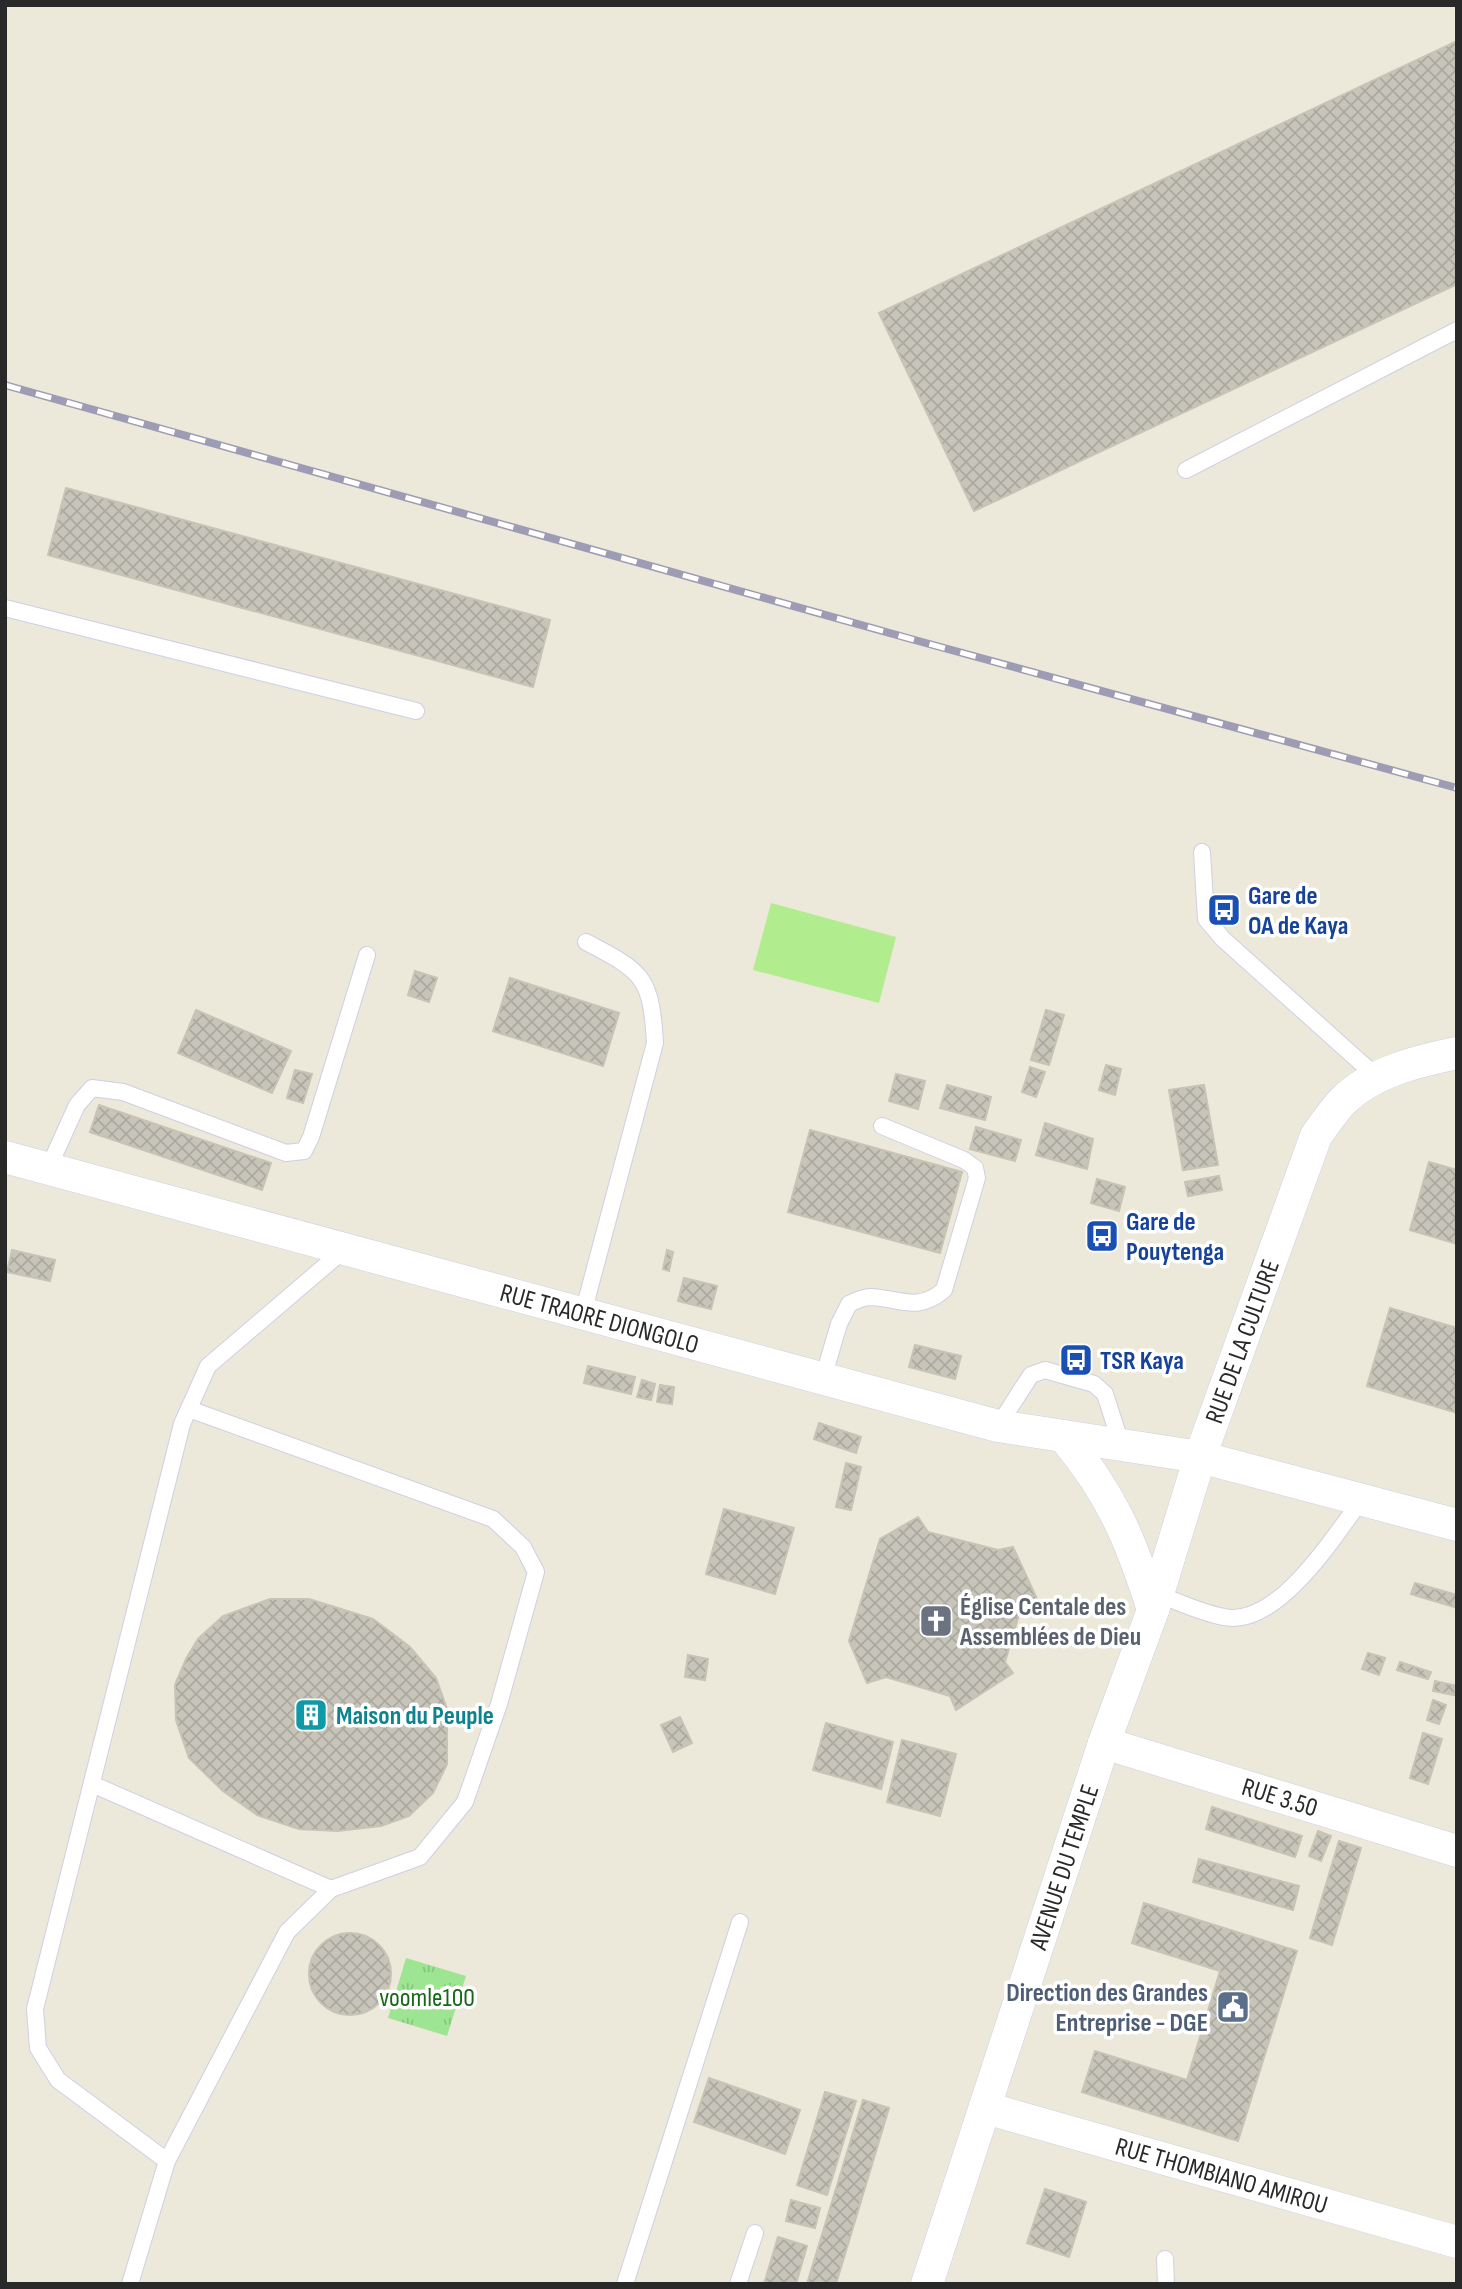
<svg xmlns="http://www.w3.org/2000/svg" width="1462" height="2289" font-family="'Sofia Sans Condensed',sans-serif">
<defs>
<pattern id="park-tufts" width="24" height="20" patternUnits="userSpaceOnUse" patternTransform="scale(1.75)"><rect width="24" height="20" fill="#9ee593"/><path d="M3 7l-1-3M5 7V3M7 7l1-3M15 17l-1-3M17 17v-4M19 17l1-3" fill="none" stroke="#88c47f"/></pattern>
<pattern id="building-cross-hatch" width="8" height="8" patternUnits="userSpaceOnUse" patternTransform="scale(1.75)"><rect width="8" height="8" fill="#c7c5ba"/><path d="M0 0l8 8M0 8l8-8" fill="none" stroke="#aba9a0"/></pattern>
</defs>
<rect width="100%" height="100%" fill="#ece8da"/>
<path fill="url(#park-tufts)" d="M406 1958 466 1976 447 2036 388 2018Z"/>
<path fill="#b1ed8e" d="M771 903 896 937 879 1003 753 970Z"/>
<g fill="url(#building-cross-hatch)" stroke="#c7c4b4" stroke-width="2">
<path d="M1457 41V284L974 511 879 313Z"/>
<path d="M66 488 550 620 533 687 48 555Z"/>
<path d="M415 971 437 978 429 1002 408 995Z"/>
<path d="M510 978 619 1013 603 1066 493 1031Z"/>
<path d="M196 1010 291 1051 272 1093 178 1053Z"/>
<path d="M1046 1010 1064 1015 1049 1065 1031 1060Z"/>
<path d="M1106 1065 1121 1069 1115 1095 1099 1090Z"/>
<path d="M1030 1067 1045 1072 1036 1097 1022 1092Z"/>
<path d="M295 1070 312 1074 303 1103 287 1098Z"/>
<path d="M896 1074 925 1081 918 1109 889 1101Z"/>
<path d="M947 1085 991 1097 985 1120 940 1108Z"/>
<path d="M1204 1085 1218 1165 1183 1170 1169 1090Z"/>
<path d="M99 1105 271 1163 262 1190 90 1132Z"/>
<path d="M1045 1123 1093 1139 1087 1169 1036 1155Z"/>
<path d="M976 1127 1021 1140 1015 1161 970 1149Z"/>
<path d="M810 1130 962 1172 940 1253 788 1212Z"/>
<path d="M1429 1162 1457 1170V1244L1410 1230Z"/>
<path d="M1219 1176 1222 1190 1188 1196 1185 1182Z"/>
<path d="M1097 1179 1125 1187 1119 1211 1091 1203Z"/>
<path d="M12 1250 55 1260 50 1281 7 1272Z"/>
<path d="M667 1250 673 1252 669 1271 663 1269Z"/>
<path d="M684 1278 717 1286 711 1309 678 1301Z"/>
<path d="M1390 1308 1457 1328V1413L1367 1386Z"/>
<path d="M915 1345 961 1356 955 1379 909 1367Z"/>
<path d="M588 1366 635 1377 631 1394 584 1383Z"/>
<path d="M642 1380 655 1384 651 1400 637 1397Z"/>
<path d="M660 1385 674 1387 672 1404 657 1402Z"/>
<path d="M819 1423 861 1437 856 1453 814 1439Z"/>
<path d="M846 1463 861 1467 851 1510 836 1507Z"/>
<path d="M724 1509 794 1528 775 1594 706 1574Z"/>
<path d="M918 1517 928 1532 998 1550 1013 1547 1037 1599 1023 1601 1005 1662 1013 1673 956 1710 950 1696 886 1677 867 1683 849 1641 880 1539Z"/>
<path d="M1415 1583 1457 1595 1454 1607 1411 1594Z"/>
<path d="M270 1599H309L373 1619 410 1647 436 1678 447 1709V1764L433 1793 409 1816 381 1826 337 1831 299 1829 257 1815 223 1791 189 1758 176 1720 175 1685 186 1659 198 1639 223 1616Z"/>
<path d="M1368 1653 1385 1658 1379 1675 1362 1669Z"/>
<path d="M688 1655 708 1659 705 1680 685 1677Z"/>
<path d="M1400 1662 1431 1672 1428 1679 1397 1670Z"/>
<path d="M1435 1681 1457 1686 1454 1695 1433 1691Z"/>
<path d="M1433 1700 1446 1705 1439 1724 1427 1720Z"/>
<path d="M680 1717 692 1743 673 1752 661 1725Z"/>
<path d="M826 1723 893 1742 881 1789 813 1770Z"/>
<path d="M1423 1733 1442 1739 1428 1784 1410 1778Z"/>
<path d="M902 1740 956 1754 940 1816 887 1802Z"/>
<path d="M1212 1807 1302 1836 1295 1857 1206 1829Z"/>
<path d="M1318 1831 1331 1836 1321 1861 1309 1856Z"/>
<path d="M1339 1841 1361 1848 1332 1945 1310 1938Z"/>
<path d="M1199 1859 1299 1886 1293 1910 1193 1882Z"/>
<path d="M1144 1903 1297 1951 1238 2141 1082 2092 1095 2051 1187 2080 1220 1971 1132 1943Z"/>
<circle cx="350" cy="1974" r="41"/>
<path d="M709 2078 800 2110 785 2154 694 2122Z"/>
<path d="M825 2092 856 2101 827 2195 797 2185Z"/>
<path d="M863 2100 889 2108 836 2284H807Z"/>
<path d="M1045 2189 1086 2202 1069 2257 1027 2243Z"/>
<path d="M791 2200 820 2208 815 2228 786 2221Z"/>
<path d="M778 2237 807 2246 796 2284H764Z"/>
</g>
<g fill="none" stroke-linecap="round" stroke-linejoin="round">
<defs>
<g id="service">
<path d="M1186 470 1457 330"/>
<path d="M5 608 416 711"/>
<path d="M1202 852 1206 919 1223 939 1378 1078"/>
<path d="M48 1169 77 1105 92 1088 123 1092 286 1153 304 1151 311 1137 367 955"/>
<path d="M583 1313 655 1043C651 976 643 972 586 942"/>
<path d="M823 1378 839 1324 849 1304C855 1301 864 1297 870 1297 900 1298 917 1313 944 1290L977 1178 975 1168 964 1160 882 1126"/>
<path d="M998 1426 1031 1375 1045 1370 1094 1384 1105 1394 1122 1447"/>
<path d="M1157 1594C1179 1602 1201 1613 1224 1617 1277 1628 1334 1537 1361 1500"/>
<path d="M92 1784 331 1889"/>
<path d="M167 2161 58 2080 38 2048 35 2009 182 1424 208 1366 345 1249"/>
<path d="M1165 2259 1166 2284"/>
<path d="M130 2284 167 2161 287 1932 331 1889 420 1857 465 1802 499 1704 536 1572 523 1547 493 1519 189 1409"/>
<path d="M625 2284 740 1922"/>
<path d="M738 2284 755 2233"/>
</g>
<g id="minor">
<path id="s1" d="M5 1157 998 1426 1200 1457 1457 1525"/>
<path d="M1064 1437C1111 1493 1131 1540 1153 1610"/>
<path id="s2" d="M1104 1743 1457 1851"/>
<path id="s3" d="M986 2108 1457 2242"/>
<path id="s4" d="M927 2284 1104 1743 1153 1610 1200 1457 1316 1136C1325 1124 1333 1111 1343 1101 1372 1072 1418 1061 1457 1053"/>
</g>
</defs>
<use href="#service" stroke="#d0cfe3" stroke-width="18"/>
<use href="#minor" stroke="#d0cfe3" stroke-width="33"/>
<use href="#service" stroke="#fff" stroke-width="16"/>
<use href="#minor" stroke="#fff" stroke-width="32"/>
<defs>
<path id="rail" d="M5 385 911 639 1457 788"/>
</defs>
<use href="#rail" stroke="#9e9cb4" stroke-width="8"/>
<use href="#rail" stroke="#fff" stroke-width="5" stroke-dasharray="16" stroke-linecap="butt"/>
</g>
<defs>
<symbol id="bus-square" viewBox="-11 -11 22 22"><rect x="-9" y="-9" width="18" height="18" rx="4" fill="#1a4fb4" stroke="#fff"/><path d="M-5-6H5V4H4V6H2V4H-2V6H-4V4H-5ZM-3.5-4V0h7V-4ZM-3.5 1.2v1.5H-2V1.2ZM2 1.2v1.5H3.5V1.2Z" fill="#fff"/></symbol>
<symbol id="church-square" viewBox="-11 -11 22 22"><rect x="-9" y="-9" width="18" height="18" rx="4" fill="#6b7280" stroke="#fff"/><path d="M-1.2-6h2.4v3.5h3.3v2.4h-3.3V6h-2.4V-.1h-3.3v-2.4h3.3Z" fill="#fff"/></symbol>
<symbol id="building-square" viewBox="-11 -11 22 22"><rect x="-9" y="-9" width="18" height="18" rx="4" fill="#0f9aa8" stroke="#fff"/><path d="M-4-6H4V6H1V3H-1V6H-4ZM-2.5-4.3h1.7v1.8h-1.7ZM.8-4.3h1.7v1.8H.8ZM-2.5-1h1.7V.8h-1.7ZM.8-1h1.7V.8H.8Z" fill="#fff"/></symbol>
<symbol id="civic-square" viewBox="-11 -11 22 22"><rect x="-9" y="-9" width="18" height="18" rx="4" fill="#5c6f8a" stroke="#fff"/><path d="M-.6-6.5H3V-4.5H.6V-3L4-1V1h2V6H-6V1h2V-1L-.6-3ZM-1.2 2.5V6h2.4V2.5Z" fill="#fff"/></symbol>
</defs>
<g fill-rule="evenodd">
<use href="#bus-square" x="1205" y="891" width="38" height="38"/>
<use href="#bus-square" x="1083" y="1217" width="38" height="38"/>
<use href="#bus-square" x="1057" y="1341" width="38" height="38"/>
<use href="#church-square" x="917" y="1602" width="38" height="38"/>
<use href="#building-square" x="292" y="1696" width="38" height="38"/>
<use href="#civic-square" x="1214" y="1988" width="38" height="38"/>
</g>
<g text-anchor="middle" stroke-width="7" stroke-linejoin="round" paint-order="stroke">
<g font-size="26" font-weight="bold" fill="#164399" stroke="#fff" text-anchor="start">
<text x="1248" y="904">Gare de<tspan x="1248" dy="30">OA de Kaya</tspan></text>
<text x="1126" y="1230">Gare de<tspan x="1126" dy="30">Pouytenga</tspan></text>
<text x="1100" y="1369">TSR Kaya</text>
</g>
<g font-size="26" fill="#292929" stroke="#fff">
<text dy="9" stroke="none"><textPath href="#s1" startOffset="616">RUE TRAORE DIONGOLO</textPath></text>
<text dy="9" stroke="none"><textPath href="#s4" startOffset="994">RUE DE LA CULTURE</textPath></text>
<text dy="9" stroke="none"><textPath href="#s2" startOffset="184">RUE 3.50</textPath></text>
<text dy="9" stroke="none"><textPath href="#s4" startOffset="439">AVENUE DU TEMPLE</textPath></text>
<text dy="9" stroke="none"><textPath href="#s3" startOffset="245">RUE THOMBIANO AMIROU</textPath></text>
</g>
<g font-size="26" font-weight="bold" fill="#5b616d" stroke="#fff" text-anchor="start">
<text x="960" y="1615">Église Centale des<tspan x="960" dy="30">Assemblées de Dieu</tspan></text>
</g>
<g font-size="26" font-weight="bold" fill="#0d838f" stroke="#fff" text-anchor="start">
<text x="336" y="1724">Maison du Peuple</text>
</g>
<g font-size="26" font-weight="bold" fill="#4e5e75" stroke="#fff" text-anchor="end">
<text x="1208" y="2001">Direction des Grandes<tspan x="1208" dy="30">Entreprise - DGE</tspan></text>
</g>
<g font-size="26" fill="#166817" stroke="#fff">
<text x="427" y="2006">voomle100</text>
</g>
</g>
<rect width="1462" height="2289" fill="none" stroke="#292929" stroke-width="14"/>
</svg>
